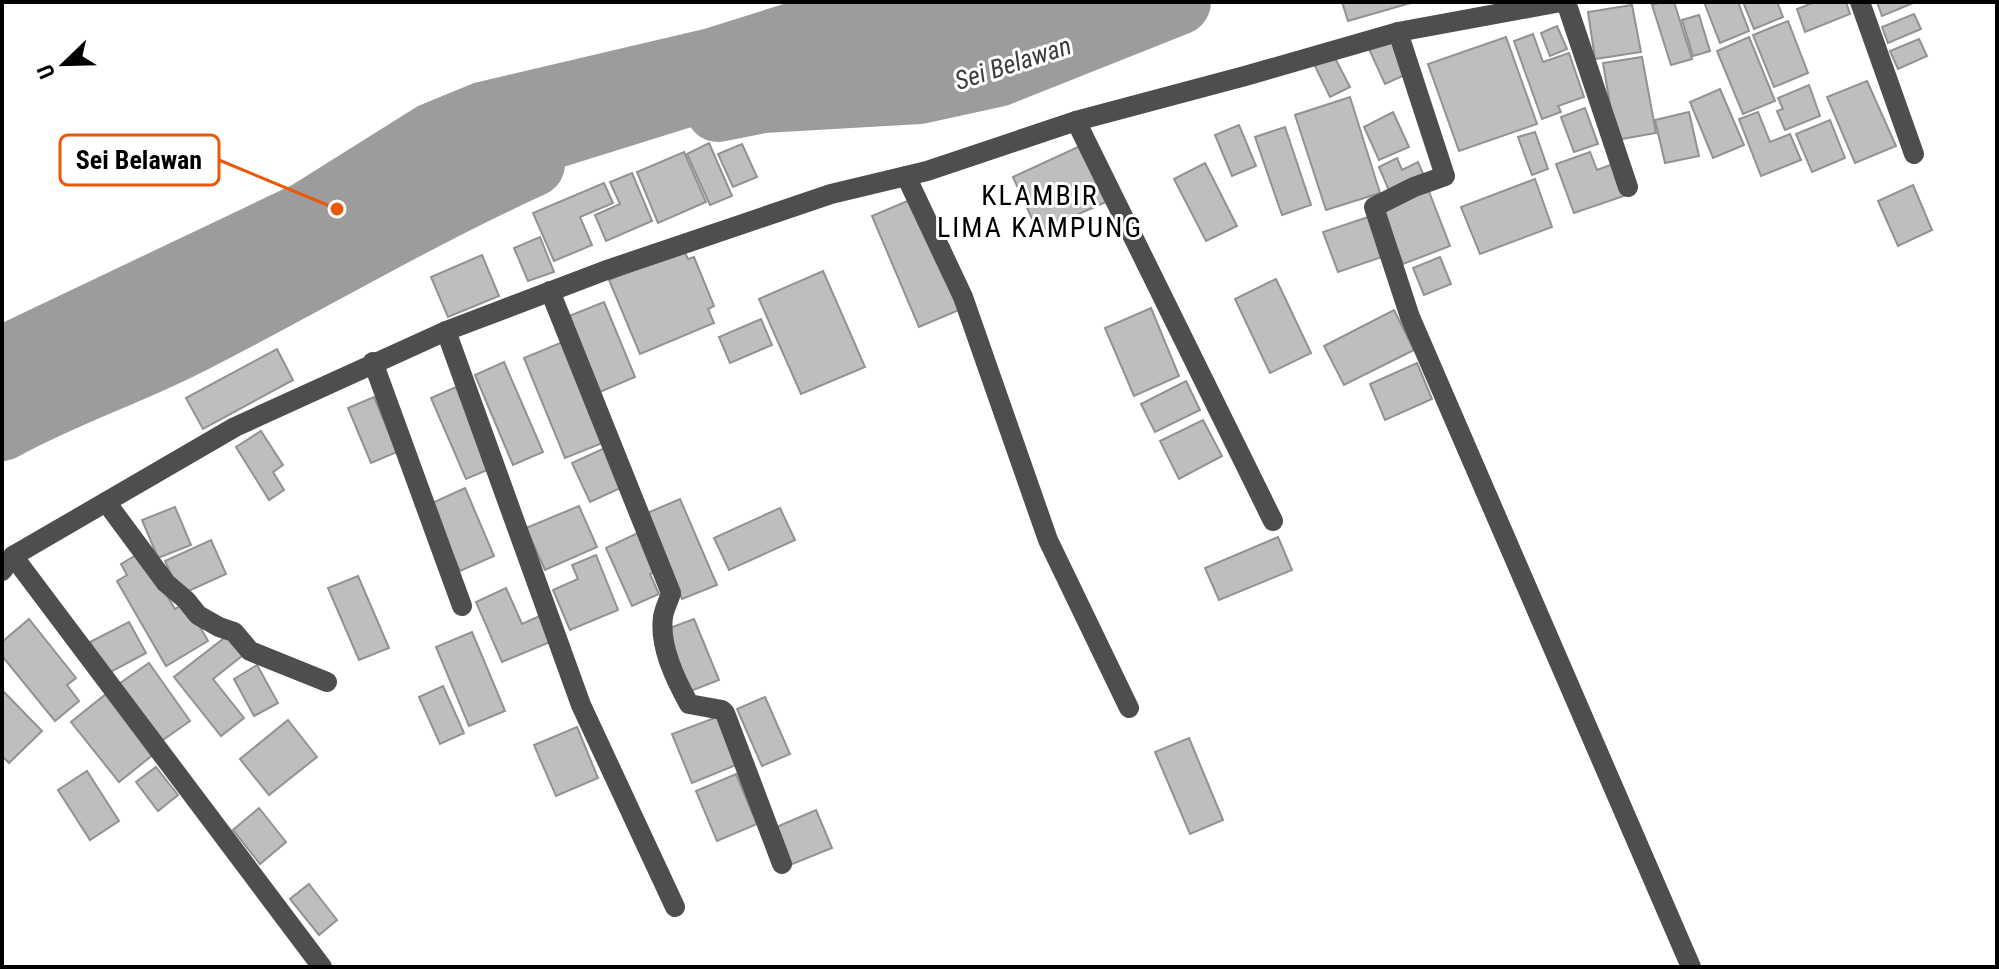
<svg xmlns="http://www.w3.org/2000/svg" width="1999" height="969" font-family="'Roboto Condensed',sans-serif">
<rect width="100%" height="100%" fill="#fff"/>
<path fill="#9c9c9c" d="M790 2H1139L904 74 711 121 381 224 159 323 2 416V323L292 185 418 106 474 83 704 29Z"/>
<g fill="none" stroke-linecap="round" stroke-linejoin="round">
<g stroke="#9c9c9c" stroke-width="66">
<path d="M718 109 763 100 919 91 997 74 1178 2"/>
<path d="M2 428C63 394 129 373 191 341 305 283 415 217 532 164"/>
</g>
</g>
<g fill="#bebebe" stroke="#929292" stroke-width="2">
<path d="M1342 2H1414L1348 21Z"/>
<path d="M1662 2H1674L1692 59 1671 65 1652 5Z"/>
<path d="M1704 2H1738L1749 31 1720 43Z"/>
<path d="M1743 2H1777L1783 17 1754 29Z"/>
<path d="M1815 2H1846L1850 14 1805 32 1797 9Z"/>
<path d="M1877 2H1913V3L1882 16Z"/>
<path d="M1632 5 1641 52 1595 59 1588 12Z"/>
<path d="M1914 14 1921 29 1888 43 1882 27Z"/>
<path d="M1699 15 1710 51 1693 56 1682 20Z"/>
<path d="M1788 21 1808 73 1774 87 1753 35Z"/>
<path d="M1557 26 1567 49 1550 56 1541 33Z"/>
<path d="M1533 34 1543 62 1569 53 1584 97 1558 106 1561 112 1542 119 1514 41Z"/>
<path d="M1506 37 1537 124 1459 151 1428 64Z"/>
<path d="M1749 37 1775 101 1743 114 1717 51Z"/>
<path d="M1393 38 1409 73 1385 84 1369 49Z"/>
<path d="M1919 39 1927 56 1898 69 1890 51Z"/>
<path d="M1333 54 1350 87 1330 97 1314 64Z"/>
<path d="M1642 57 1656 133 1616 140 1603 63Z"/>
<path d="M1867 81 1896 146 1855 163 1827 97Z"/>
<path d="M1809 85 1820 116 1785 130 1777 111 1783 109 1778 98Z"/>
<path d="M1720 89 1744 145 1713 158 1690 102Z"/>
<path d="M1350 97 1380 193 1326 210 1295 115Z"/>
<path d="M1585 108 1598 144 1574 152 1561 117Z"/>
<path d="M1393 112 1409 147 1379 160 1364 127Z"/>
<path d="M1689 112 1699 156 1665 163 1655 120Z"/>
<path d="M1758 112 1770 142 1790 134 1801 160 1761 176 1739 119Z"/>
<path d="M1830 120 1845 158 1812 172 1796 134Z"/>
<path d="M1239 125 1256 166 1232 176 1215 135Z"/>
<path d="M1285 127 1311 205 1282 215 1255 137Z"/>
<path d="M1535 132 1548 169 1532 175 1518 137Z"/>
<path d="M709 143 732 196 710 205 687 154Z"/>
<path d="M742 144 757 177 733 187 718 154Z"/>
<path d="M1080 146 1106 202 1038 232 1013 177Z"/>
<path d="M684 152 706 202 658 223 637 172Z"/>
<path d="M1590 152 1597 170 1613 164 1624 196 1574 213 1556 164Z"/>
<path d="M1397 158 1402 170 1418 162 1425 178 1390 193 1379 167Z"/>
<path d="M1205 163 1237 226 1206 241 1174 179Z"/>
<path d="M632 173 652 221 606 241 595 215 620 204 610 182Z"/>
<path d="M1535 179 1552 227 1480 254 1461 207Z"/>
<path d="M604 183 613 203 580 217 592 245 554 261 533 213Z"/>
<path d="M1913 185 1932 230 1898 246 1878 201Z"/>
<path d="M1428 189 1450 246 1403 264 1381 208Z"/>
<path d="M912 199 959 310 919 327 872 216Z"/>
<path d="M1368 217 1382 257 1338 272 1323 232Z"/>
<path d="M540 237 554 272 528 281 514 248Z"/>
<path d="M683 248 688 259 694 257 714 306 708 309 714 323 640 354 609 280Z"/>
<path d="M482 255 499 296 448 317 431 277Z"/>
<path d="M1440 257 1451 284 1424 295 1413 268Z"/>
<path d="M823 271 865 367 801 394 759 299Z"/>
<path d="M1276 279 1311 353 1270 373 1235 299Z"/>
<path d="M604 302 635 377 600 392 569 316Z"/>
<path d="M1151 308 1179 376 1134 396 1105 328Z"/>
<path d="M1394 310 1414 350 1344 385 1324 346Z"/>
<path d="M761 319 772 345 730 363 719 337Z"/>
<path d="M565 341 605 442 565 458 524 358Z"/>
<path d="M277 349 293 380 203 429 186 398Z"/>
<path d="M504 362 543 452 513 465 475 375Z"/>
<path d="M1417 363 1432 399 1385 420 1370 384Z"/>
<path d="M1186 381 1200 410 1155 432 1141 404Z"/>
<path d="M456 387 492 468 466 479 431 398Z"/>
<path d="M374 397 397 452 371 463 348 408Z"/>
<path d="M1203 420 1222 456 1179 479 1160 441Z"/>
<path d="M261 431 283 465 273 472 284 490 269 500 236 447Z"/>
<path d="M609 446 627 485 590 502 572 463Z"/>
<path d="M465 488 494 556 460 571 430 504Z"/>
<path d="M680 499 717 585 682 599 645 514Z"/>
<path d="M579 506 597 547 545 570 526 528Z"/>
<path d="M175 507 191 545 158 558 142 520Z"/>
<path d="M780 508 795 540 729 570 714 538Z"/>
<path d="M642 531 659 570 650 574 659 594 632 606 606 548Z"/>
<path d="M1278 537 1292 570 1219 600 1205 568Z"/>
<path d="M211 540 226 574 180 595 165 561Z"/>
<path d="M141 552 175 609 186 602 208 641 166 666 117 581 127 575 121 564Z"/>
<path d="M596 555 618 610 570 630 553 590 578 579 572 565Z"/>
<path d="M358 576 389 648 359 660 328 588Z"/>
<path d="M506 588 522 624 544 614 555 640 502 662 476 602Z"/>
<path d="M29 619 76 678 67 685 79 701 55 721 2 656V642Z"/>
<path d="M694 619 719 680 688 692 664 630Z"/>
<path d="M129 622 146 653 107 674 90 642Z"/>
<path d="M232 632 247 652 213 679 244 718 221 736 174 677Z"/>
<path d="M472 632 505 711 469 726 436 647Z"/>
<path d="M149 663 190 721 157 744 116 686Z"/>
<path d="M257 665 278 703 254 716 234 679Z"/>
<path d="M443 686 464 733 440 744 419 697Z"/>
<path d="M2 690 42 731 9 763 2 756Z"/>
<path d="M106 694 154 754 119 782 71 722Z"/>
<path d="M765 697 790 754 762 766 737 709Z"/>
<path d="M717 717 736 765 692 783 672 734Z"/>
<path d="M288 720 317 757 269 795 240 759Z"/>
<path d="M577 727 598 778 556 796 534 745Z"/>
<path d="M1189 738 1223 820 1190 834 1155 752Z"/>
<path d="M156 767 178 795 158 811 136 782Z"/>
<path d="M87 771 119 821 90 840 58 790Z"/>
<path d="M736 774 757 824 717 841 696 791Z"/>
<path d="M259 808 286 842 260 864 233 830Z"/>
<path d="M816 810 832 848 790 865 774 828Z"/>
<path d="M309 884 337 920 319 935 290 899Z"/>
</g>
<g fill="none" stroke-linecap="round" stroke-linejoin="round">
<g stroke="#4e4e4e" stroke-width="20">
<path d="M1566 2 1628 187"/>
<path d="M1860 2 1914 154"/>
<path d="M1398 32 1445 176 1414 187 1374 207 1410 317 1691 967"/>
<path d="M1076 121 1273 521"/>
<path d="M906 176 963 297 1048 540 1129 708"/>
<path d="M550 291 671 593C669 600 664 609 663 617 659 646 675 679 689 704L722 710 725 713 782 864"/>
<path d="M446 331 581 705 675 907"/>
<path d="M373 362 462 606"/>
<path d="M106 502 166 583 186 600 198 615 219 627 234 632 250 651 327 682"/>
<path d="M13 556 322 967"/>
<path d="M2 571 13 556 235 427 446 331 604 271 831 194 927 171 1076 121 1245 76 1398 32 1561 2"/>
</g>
</g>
<g text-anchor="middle" stroke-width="6" stroke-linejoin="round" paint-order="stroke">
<g font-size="26" font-style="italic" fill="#3d3d3d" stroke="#fff">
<text transform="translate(1013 63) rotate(-18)" y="9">Sei Belawan</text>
</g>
<g font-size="28" letter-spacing="2" fill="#000" stroke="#fff">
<text x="1040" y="205">KLAMBIR<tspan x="1040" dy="32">LIMA KAMPUNG</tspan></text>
</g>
</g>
<path fill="none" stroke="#e8590c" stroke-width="3" d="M337 209L219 160"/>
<circle fill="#e8590c" stroke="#fff" stroke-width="3" cx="337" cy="209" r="8"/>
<rect fill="#fff" stroke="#e8590c" stroke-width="3" x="60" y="135" width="159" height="50" rx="8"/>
<g font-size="26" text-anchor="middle" font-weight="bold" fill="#000">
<text x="139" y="169">Sei Belawan</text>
</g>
<rect width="1999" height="969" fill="none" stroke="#000000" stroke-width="8"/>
<g transform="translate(64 64) rotate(247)" stroke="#ffffff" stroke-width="6" paint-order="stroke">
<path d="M0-6L14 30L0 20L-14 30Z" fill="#000000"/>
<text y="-12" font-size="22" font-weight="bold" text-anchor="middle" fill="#000000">U</text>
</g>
</svg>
